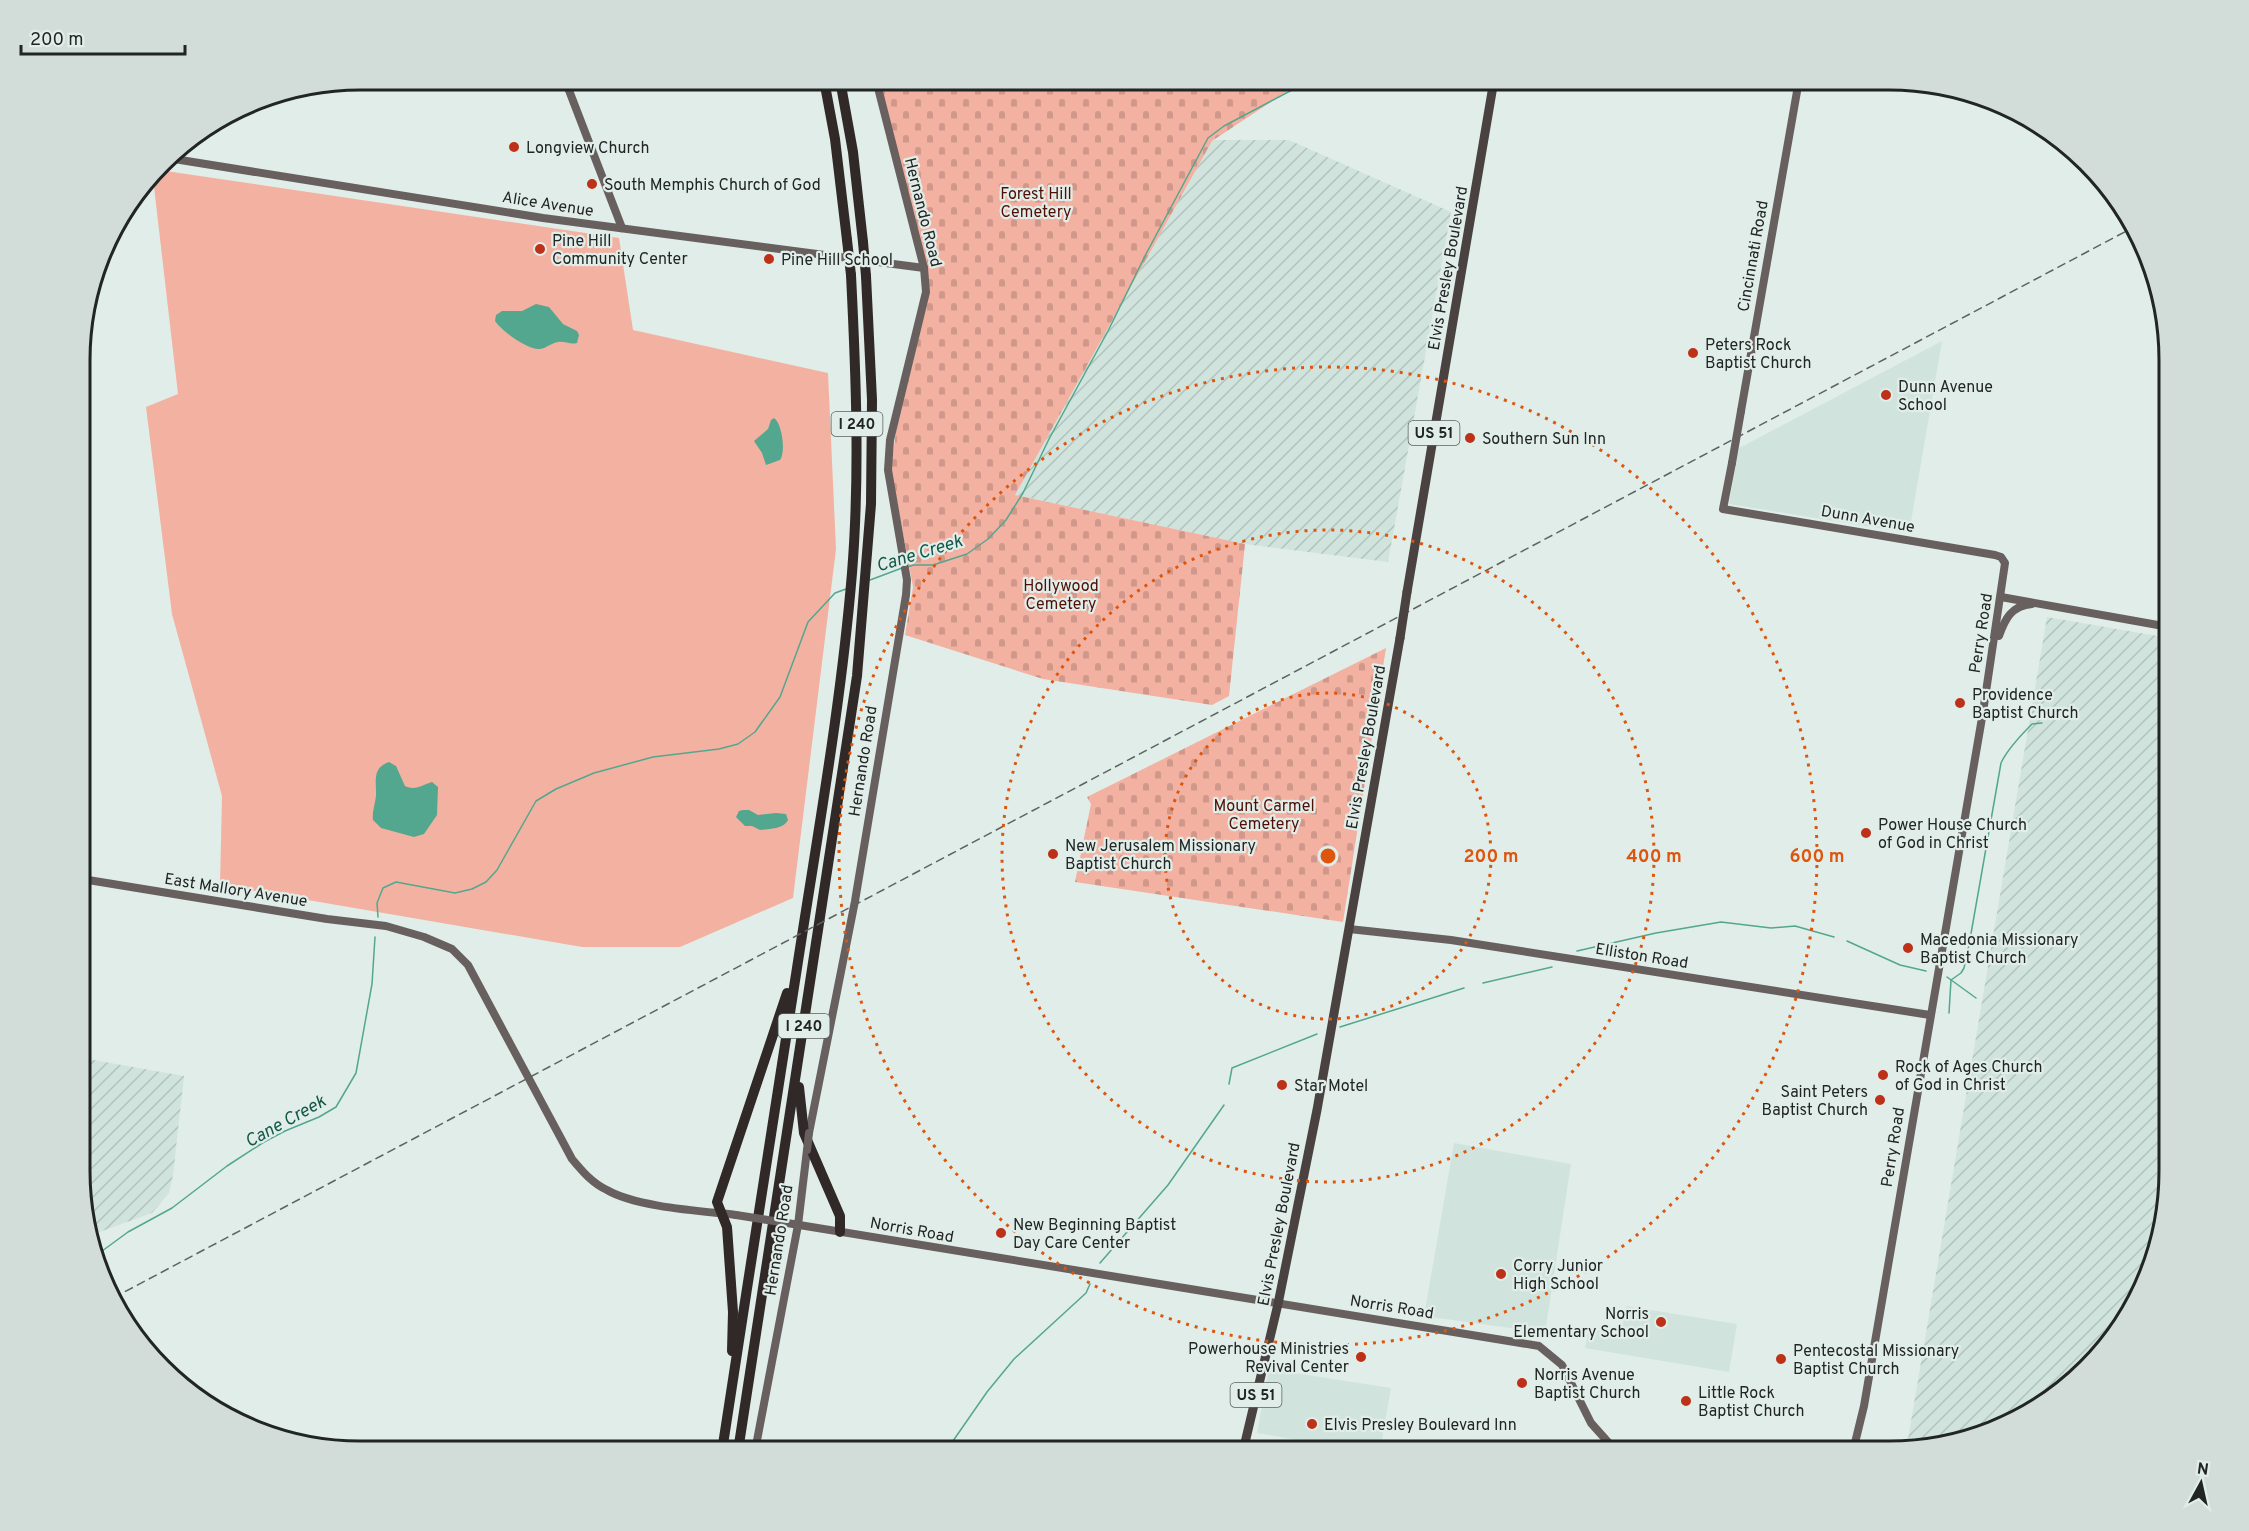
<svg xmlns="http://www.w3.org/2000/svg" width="2249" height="1531" font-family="Overpass,sans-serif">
<defs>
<pattern id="industrial-furrows" width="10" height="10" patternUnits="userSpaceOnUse" patternTransform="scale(1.5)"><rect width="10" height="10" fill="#d0e4dd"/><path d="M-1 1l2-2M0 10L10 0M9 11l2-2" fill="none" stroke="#b2c3be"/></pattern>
<pattern id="cemetery-stones" width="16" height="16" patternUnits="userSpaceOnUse" patternTransform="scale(1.5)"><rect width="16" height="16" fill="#f3b1a2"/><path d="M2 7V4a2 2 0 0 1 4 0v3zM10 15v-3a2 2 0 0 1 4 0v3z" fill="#d0988b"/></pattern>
</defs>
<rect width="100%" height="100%" fill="#e1ede9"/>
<g fill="#d0e4dd">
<path d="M1942 341 1909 533 1729 504 1739 448Z"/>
<path d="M1454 1143 1571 1164 1545 1333 1424 1316Z"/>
<path d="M1626 1306 1737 1324 1729 1372 1585 1348 1589 1329 1621 1334Z"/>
<path d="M1269 1369 1391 1388 1380 1451H1338L1333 1446 1257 1433Z"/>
</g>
<g fill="url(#industrial-furrows)">
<path d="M1212 140H1289L1451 212 1388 562 1245 544 1015 495Z"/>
<path d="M2047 617 2169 638V1189L2155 1261 2122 1327 2029 1414 1906 1451Z"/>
<path d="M82 1058 184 1076 173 1175 169 1193 152 1213 91 1235 82 1207Z"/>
</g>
<path fill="#f3b1a2" d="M159 170 619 238 633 330 828 373 836 549 793 898 680 947H582L220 885 222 796 172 614 146 407 178 394 153 178Z"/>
<g fill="url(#cemetery-stones)">
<path d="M878 80H1304L1212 141 1015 495 1245 544 1229 696 1212 705 1043 679 905 635 913 587 891 469 896 431 929 282Z"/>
<path d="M1386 648 1343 922 1075 882 1091 804 1087 797Z"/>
</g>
<g fill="#53a78e">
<path d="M536 304 549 307 563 324 577 331 579 335 577 343C570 345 565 341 558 342 551 343 547 348 540 349 527 350 502 331 495 321L496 315 502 311H522Z"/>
<path d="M774 418C782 423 786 452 780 460L766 465 762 453 754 441 768 429 771 420Z"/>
<path d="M389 762 396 766 405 786C416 791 422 785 432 782L438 787 437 815 424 834 414 837 381 828 373 820C372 812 375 804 376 796 377 783 371 768 389 762Z"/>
<path d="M743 810H749L758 815 776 813 786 814 788 820C784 829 769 829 760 830L752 826H745L736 817 739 811Z"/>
</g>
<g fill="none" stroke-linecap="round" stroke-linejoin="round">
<g stroke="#53a78e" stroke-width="1.5">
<path d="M907 567 914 565H933L967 554 988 539 1006 520 1023 493 1049 439 1108 331 1146 254 1208 138 1224 126 1311 80"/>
<path d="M870 580 902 568"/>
<path d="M378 917 377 903 383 888 396 882 455 893 472 889 486 882 497 870 536 801 556 789 594 773 653 757 719 749 738 744 755 732 780 697 808 622 835 593 846 589"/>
<path d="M1847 941 1900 965 1926 971"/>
<path d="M1577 951 1656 933 1721 922 1771 928 1795 926 1834 937"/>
<path d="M1947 977 1976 998"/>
<path d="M1483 983 1552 967"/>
<path d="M1949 1013 1951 980 1961 973 1964 968 1969 945 2001 763C2007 750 2021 735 2032 724L2042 723"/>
<path d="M1340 1027 1464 988"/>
<path d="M1229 1084 1232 1068 1317 1034"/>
<path d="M98 1254 128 1232 172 1208 227 1166 264 1142 285 1131 319 1117 336 1107 356 1073 372 984 375 937"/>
<path d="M1100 1263 1168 1185 1224 1105"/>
<path d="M946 1451 987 1392 1014 1359 1086 1293 1090 1284"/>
</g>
<g stroke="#67605f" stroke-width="8">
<path d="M565 80 622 228"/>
<path d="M168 158 543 218 924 268"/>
<path d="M1741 411 1799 80"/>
<path d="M1732 463 1723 509 1995 555 2001 557 2005 563 1983 712 1864 1406 1853 1451"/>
<path d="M2001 597 2169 627"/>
<path d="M1999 636C2005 619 2011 606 2032 604"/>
<path d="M82 879 327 919 386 926 424 937 452 949 468 965 572 1159C582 1171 592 1183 607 1190 636 1207 701 1211 736 1215"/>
<path d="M1349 929 1451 940 1930 1015"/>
<path d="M809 1133 855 901 906 595 907 580 888 470 890 440 926 292 924 268 876 80"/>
<path d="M787 1223 1539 1346 1562 1365 1591 1423 1616 1451"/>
<path d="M755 1451 798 1225 807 1150"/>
</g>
<g stroke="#4a4240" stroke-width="9">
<path d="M1407 592 1494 80"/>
<path d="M1243 1451 1278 1304 1317 1110 1400 638"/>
</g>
<g stroke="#312927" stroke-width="10">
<path d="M824 80 835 139 847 240"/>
<path d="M840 80 853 152 863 242"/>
<path d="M799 1087 804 1133 840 1216V1232"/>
<path d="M732 1351 733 1312 727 1227 717 1202 787 993"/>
<path d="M722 1451C747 1290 771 1129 797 968 817 837 841 706 852 573 860 474 856 375 851 275"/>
<path d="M738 1451 857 676 871 504 872 400 866 276"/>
</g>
<path stroke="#5d6361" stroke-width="1.5" stroke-dasharray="9 4.5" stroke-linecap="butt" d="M113 1298 2134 227"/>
<g stroke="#67605f" stroke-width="8">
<path d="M1732 463 1741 411"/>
<path d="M807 1150 809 1133"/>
<path d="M736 1215 787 1223"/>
</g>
<path stroke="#4a4240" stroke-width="9" d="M1400 638 1407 592"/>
<g stroke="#312927" stroke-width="10">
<path d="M847 240 851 275"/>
<path d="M863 242 866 276"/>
</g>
</g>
<g fill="none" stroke="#de560d" stroke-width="3" stroke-dasharray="3 6">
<circle cx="1328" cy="856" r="163"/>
<circle cx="1328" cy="856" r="326"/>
<circle cx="1328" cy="856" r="489"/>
</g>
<g fill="#bc3117" stroke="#e1ede9" stroke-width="2">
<circle cx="514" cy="147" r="6"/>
<circle cx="592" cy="184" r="6"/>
<circle cx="540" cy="249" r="6"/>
<circle cx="769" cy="259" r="6"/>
<circle cx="1693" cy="353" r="6"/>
<circle cx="1886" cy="395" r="6"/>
<circle cx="1470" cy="438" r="6"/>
<circle cx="1960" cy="703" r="6"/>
<circle cx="1866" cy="833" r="6"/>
<circle cx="1053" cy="854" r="6"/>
<circle cx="1908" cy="948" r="6"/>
<circle cx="1883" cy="1075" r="6"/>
<circle cx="1282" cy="1085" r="6"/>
<circle cx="1880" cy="1100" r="6"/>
<circle cx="1001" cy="1233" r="6"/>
<circle cx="1501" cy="1274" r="6"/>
<circle cx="1661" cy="1322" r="6"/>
<circle cx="1361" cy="1357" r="6"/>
<circle cx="1781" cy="1359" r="6"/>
<circle cx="1522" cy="1383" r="6"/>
<circle cx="1686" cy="1401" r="6"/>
<circle cx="1312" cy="1424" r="6"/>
</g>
<g text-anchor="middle" stroke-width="4.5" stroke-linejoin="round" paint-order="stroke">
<g fill="#e1ede9" stroke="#5b615f" stroke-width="1.5">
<rect x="831.5" y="412" width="51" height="24" rx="4.5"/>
<rect x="1408.5" y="421" width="51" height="24" rx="4.5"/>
<rect x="778.5" y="1014" width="51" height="24" rx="4.5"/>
<rect x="1230.5" y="1383" width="51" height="24" rx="4.5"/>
</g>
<g font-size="15" font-weight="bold" fill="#212524">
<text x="857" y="429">I 240</text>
<text x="1434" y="438">US 51</text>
<text x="804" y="1031">I 240</text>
<text x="1256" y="1400">US 51</text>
</g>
<g font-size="16" fill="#212524" stroke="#e1ede9" text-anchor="start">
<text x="526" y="153">Longview Church</text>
<text x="604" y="190">South Memphis Church of God</text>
<text x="552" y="246">Pine Hill<tspan x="552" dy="18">Community Center</tspan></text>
<text x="781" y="265">Pine Hill School</text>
<text x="1705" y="350">Peters Rock<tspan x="1705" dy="18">Baptist Church</tspan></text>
<text x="1898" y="392">Dunn Avenue<tspan x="1898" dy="18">School</tspan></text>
<text x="1482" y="444">Southern Sun Inn</text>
<text x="1972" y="700">Providence<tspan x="1972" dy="18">Baptist Church</tspan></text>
<text x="1878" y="830">Power House Church<tspan x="1878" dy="18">of God in Christ</tspan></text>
<text x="1065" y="851">New Jerusalem Missionary<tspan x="1065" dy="18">Baptist Church</tspan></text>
<text x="1920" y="945">Macedonia Missionary<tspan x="1920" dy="18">Baptist Church</tspan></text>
<text x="1895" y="1072">Rock of Ages Church<tspan x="1895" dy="18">of God in Christ</tspan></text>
<text x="1294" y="1091">Star Motel</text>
<text x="1868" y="1097" text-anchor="end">Saint Peters<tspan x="1868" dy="18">Baptist Church</tspan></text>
<text x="1013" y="1230">New Beginning Baptist<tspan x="1013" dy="18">Day Care Center</tspan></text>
<text x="1513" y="1271">Corry Junior<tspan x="1513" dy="18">High School</tspan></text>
<text x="1649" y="1319" text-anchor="end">Norris<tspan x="1649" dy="18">Elementary School</tspan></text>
<text x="1349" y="1354" text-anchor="end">Powerhouse Ministries<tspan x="1349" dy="18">Revival Center</tspan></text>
<text x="1793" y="1356">Pentecostal Missionary<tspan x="1793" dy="18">Baptist Church</tspan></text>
<text x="1534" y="1380">Norris Avenue<tspan x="1534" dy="18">Baptist Church</tspan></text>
<text x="1698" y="1398">Little Rock<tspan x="1698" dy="18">Baptist Church</tspan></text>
<text x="1324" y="1430">Elvis Presley Boulevard Inn</text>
</g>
<g font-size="16" fill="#4f0f05" stroke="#e1ede9">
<text x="1036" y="199">Forest Hill<tspan x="1036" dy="18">Cemetery</tspan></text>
<text x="1061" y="591">Hollywood<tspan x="1061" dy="18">Cemetery</tspan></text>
<text x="1264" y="811">Mount Carmel<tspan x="1264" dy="18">Cemetery</tspan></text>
</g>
<g font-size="16" fill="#212524" stroke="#e1ede9">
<text transform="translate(548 203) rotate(9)" y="6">Alice Avenue</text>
<text transform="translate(924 212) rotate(76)" y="6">Hernando Road</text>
<text transform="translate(1752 256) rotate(-80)" y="6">Cincinnati Road</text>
<text transform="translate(1447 268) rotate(-80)" y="6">Elvis Presley Boulevard</text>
<text transform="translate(1868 518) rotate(10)" y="6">Dunn Avenue</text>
<text transform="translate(1980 633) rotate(-81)" y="6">Perry Road</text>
<text transform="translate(1365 747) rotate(-80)" y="6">Elvis Presley Boulevard</text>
<text transform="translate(862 761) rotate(-81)" y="6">Hernando Road</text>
<text transform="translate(236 889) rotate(9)" y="6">East Mallory Avenue</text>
<text transform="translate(1642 955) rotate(9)" y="6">Elliston Road</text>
<text transform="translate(1892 1147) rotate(-81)" y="6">Perry Road</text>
<text transform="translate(1278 1224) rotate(-79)" y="6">Elvis Presley Boulevard</text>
<text transform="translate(912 1229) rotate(10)" y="6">Norris Road</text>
<text transform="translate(778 1240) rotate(-81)" y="6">Hernando Road</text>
<text transform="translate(1392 1306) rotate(9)" y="6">Norris Road</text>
</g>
<g font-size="18" font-style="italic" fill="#125746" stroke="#e1ede9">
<text transform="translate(919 553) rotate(-17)" y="6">Cane Creek</text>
<text transform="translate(285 1121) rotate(-29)" y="6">Cane Creek</text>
</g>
</g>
<path d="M0 0H2249V1531H0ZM360 90H1889A270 270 0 0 1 2159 360V1171A270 270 0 0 1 1889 1441H360A270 270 0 0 1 90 1171V360A270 270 0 0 1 360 90Z" fill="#d2ddd9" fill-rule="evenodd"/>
<path fill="none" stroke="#212524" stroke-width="3" d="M360 90H1889A270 270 0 0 1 2159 360V1171A270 270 0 0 1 1889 1441H360A270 270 0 0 1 90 1171V360A270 270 0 0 1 360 90Z"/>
<circle cx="1328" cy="856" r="9" fill="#de560d" stroke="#e1ede9" stroke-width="3"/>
<g font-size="18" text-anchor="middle" font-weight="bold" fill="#de560d" stroke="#e1ede9" stroke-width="4.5" stroke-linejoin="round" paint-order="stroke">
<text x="1491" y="862">200 m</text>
<text x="1654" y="862">400 m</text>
<text x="1817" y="862">600 m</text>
</g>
<g transform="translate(2201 1483) rotate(8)" stroke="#e1ede9" stroke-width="4.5" paint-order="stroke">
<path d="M0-4.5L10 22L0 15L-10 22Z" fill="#212524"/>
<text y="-9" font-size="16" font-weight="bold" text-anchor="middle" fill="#212524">N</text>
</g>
<path d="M21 45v9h164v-9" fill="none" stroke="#212524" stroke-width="3"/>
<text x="30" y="45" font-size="18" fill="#212524" stroke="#e1ede9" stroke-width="4.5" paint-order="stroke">200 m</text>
</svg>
